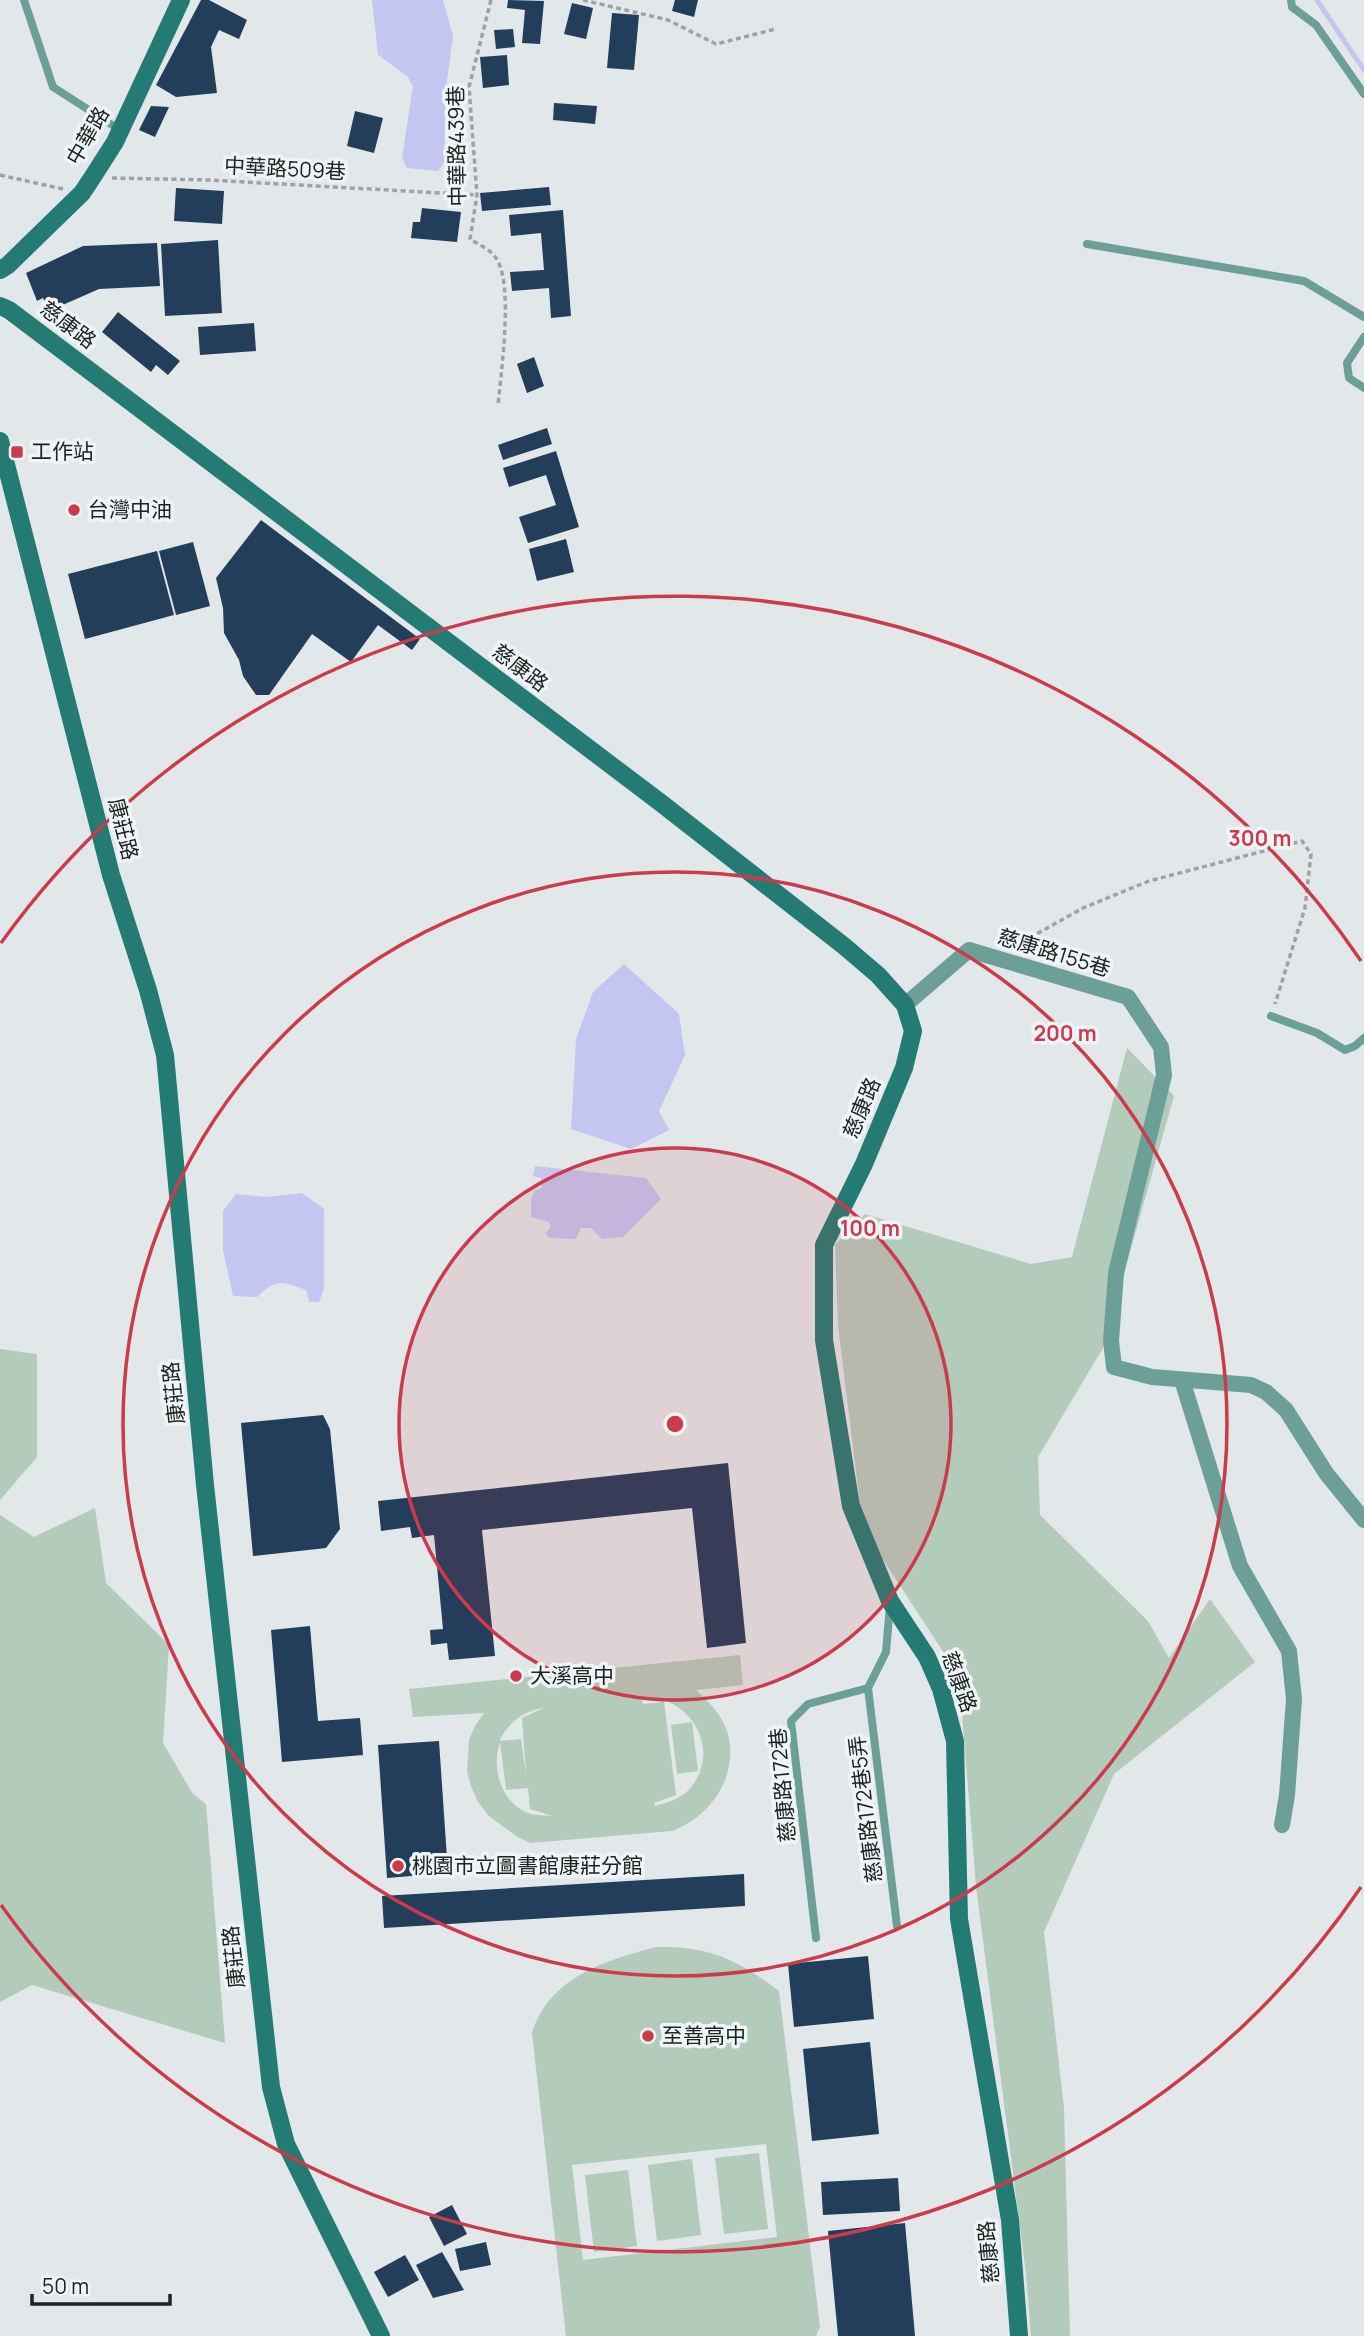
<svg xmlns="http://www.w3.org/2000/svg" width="1364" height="2336" font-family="Manrope,'Noto Sans TC',sans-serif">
<rect width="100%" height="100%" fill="#e2e7e9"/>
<g fill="#b3cbba" fill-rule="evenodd">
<path d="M1127 1048 1174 1096 1103 1348 1038 1457 1040 1515 1148 1621 1169 1658 1210 1599 1255 1662 1114 1774 1044 1932 1064 2108 1070 2336H1031L1026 2274 976 1886 959 1676 863 1529 838 1325 835 1245 865 1214 1031 1264 1072 1257Z"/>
<path d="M0 1349 37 1354V1457L0 1500Z"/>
<path d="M95 1508 106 1583 169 1645 163 1743 193 1794 206 1804 225 2043 32 1985 0 2002V1515L34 1537Z"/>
<path d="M740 1655 743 1685 696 1690C710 1703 725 1718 729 1738 737 1780 708 1818 672 1831L530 1843 516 1836 489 1816 478 1802 471 1786 467 1772 469 1740 475 1726 484 1713 413 1717 409 1689ZM641 1697C688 1694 722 1746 692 1786 683 1798 669 1802 655 1806L654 1803 676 1795 664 1702 643 1704ZM544 1708 522 1718 526 1775 521 1739 500 1741V1739C511 1721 523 1711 544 1708ZM500 1742 506 1790 528 1788 530 1809 553 1816C547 1815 538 1816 531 1814 501 1805 491 1768 500 1742Z"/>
<path d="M692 1722 698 1771 677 1774 671 1725Z"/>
<path d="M656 1947C709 1946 737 1959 779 1991L820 2327 816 2336H566L532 2033C550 1977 604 1961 656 1947ZM766 2144 777 2237 583 2260 572 2165Z"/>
<path d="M759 2153 768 2229 724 2234 715 2158Z"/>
<path d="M692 2159 701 2235 657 2241 648 2165Z"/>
<path d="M628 2170 637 2246 594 2252 585 2175Z"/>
</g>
<g fill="#c4c6f1">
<path d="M372 0H443L453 36 446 88 444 163 438 171 407 168 402 158 413 86 407 76 378 55Z"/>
<path d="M624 964 679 1014 685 1055 659 1111 669 1130 631 1149 571 1129 576 1039 593 992Z"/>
<path d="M535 1166 646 1178 661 1199 623 1237 602 1239 591 1228H581L576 1239 549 1238 545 1233 551 1227 549 1222 531 1217V1199L534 1191 542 1188 541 1178 533 1176Z"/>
<path d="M302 1193 324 1209V1288L319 1302H309L306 1290C282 1281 276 1278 257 1297L233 1296 223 1250V1211L236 1194 266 1197Z"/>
</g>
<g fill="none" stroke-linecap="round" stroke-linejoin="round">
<path stroke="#c4c6f1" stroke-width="5" d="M1317 0 1364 70"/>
</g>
<g fill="#233e5a">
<path d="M201 0H209L247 20 239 39 219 30 211 47 217 93 176 97 156 85Z"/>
<path d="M508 0 544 1 540 44 522 43 525 10 507 8Z"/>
<path d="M675 0H698L694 17 672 11Z"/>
<path d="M572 3 593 8 586 39 564 34Z"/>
<path d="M612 13 639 15 634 70 607 68Z"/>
<path d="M513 29 515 47 496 49 494 30Z"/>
<path d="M507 55 509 85 483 88 480 57Z"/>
<path d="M554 103 597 106 595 124 553 120Z"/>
<path d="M151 106 169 107 155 137 139 130Z"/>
<path d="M355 111 383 118 374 153 347 146Z"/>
<path d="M549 187 551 205 482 211 480 193Z"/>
<path d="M176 188 224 191 222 224 174 221Z"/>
<path d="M422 208 461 212 457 242 411 238 413 222H420Z"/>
<path d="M563 210 571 316 551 318 549 288 512 291 510 272 544 270 541 233 511 236 509 215Z"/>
<path d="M218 240 222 313 165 316 161 244Z"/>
<path d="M157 243 160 286 99 289 49 311 43 298 37 301 26 273 83 246Z"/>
<path d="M118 312 180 361 168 375 156 365 151 372 102 332Z"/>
<path d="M254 323 256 351 200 355 198 327Z"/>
<path d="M534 357 544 386 527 393 517 364Z"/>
<path d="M547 428 552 444 503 460 498 445Z"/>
<path d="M556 451 579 527 528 543 519 517 556 505 546 475 509 487 503 468Z"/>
<path d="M261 520 420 639 412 650 378 625 351 662 312 634 269 695H256L243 676 239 660 224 633 223 608 216 578Z"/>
<path d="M566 539 574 572 537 581 529 549Z"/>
<path d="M193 542 210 606 176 615 159 551Z"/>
<path d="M157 551 174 615 85 639 68 574Z"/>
<path d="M323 1415 330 1429 340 1529 326 1548 253 1556 241 1423Z"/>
<path d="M728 1463 746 1643 707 1648 692 1508 482 1530 495 1656 449 1660 447 1643 431 1645 430 1630 443 1629 434 1535 412 1538 410 1527 381 1531 378 1501Z"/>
<path d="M310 1626 318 1721 360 1718 363 1755 282 1762 271 1630Z"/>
<path d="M439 1741 448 1873 387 1878 378 1745Z"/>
<path d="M744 1874 745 1906 384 1928 382 1896Z"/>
<path d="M868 1956 874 2019 794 2027 788 1964Z"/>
<path d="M870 2042 879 2134 812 2141 803 2049Z"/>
<path d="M898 2178 900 2211 823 2215 821 2182Z"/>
<path d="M452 2205 467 2234 444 2246 429 2217Z"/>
<path d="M905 2223 915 2336H838L828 2231Z"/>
<path d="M486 2242 491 2265 460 2271 455 2249Z"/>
<path d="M442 2252 464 2290 433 2298 416 2265Z"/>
<path d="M405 2255 419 2280 388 2297 374 2272Z"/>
</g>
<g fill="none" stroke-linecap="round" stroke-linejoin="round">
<g stroke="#9ea2a3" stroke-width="3.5" stroke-dasharray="5 3.5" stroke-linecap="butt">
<path d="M491 0 469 87 477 195 470 239C478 244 491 250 496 258 514 284 501 372 498 405"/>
<path d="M583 0 668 20 716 44 776 29"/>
<path d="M0 175 63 189"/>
<path d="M112 178 209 180 477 195"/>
<path d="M1015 946 1083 908 1149 881 1302 841 1311 854 1305 908 1275 1004"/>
</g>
<g stroke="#6d9f99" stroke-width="8">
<path d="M24 0 53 87 120 130"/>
<path d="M1291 0 1292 7 1316 25 1364 94"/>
<path d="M1087 244 1304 281 1364 317"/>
<path d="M1364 337 1347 363 1349 378 1364 388"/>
<path d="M1271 1016 1317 1033 1345 1050 1355 1046 1364 1038"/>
<path d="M868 1688 897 1926"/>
<path d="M816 1938 791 1721 808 1704 868 1688 886 1652 890 1605"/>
</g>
<g stroke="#6d9f99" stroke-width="16">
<path d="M905 1005 969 950 1128 997 1161 1047 1164 1075 1116 1273 1111 1341 1114 1367 1152 1377 1251 1385 1266 1392 1286 1410 1326 1473 1364 1520"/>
<path d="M1182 1380 1240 1566 1289 1651 1294 1699 1287 1795 1282 1825"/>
</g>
<g stroke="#247b74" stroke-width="18">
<path d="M0 270 8 265 82 193 92 178 115 142 181 0"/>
<path d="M0 306 9 310 98 377 661 803 844 946 878 975 905 1005 913 1031 904 1068 864 1164 824 1245V1340L851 1506 890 1601 927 1657 941 1689 955 1741 959 1919 1010 2220 1019 2336"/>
<path d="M0 441 111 875 148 990 165 1055 205 1485 271 2087 286 2144 381 2336"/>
</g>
</g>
<circle cx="675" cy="1424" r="276" fill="#cb3b4c" fill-opacity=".12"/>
<g fill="none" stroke="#cb3b4c" stroke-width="3.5">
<circle cx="675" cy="1424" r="276"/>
<circle cx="675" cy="1424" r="552"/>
<path d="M1361 1887A828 828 0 0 1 1 1905M1 943A828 828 0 0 1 1361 961"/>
</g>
<g fill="#cb3b4c" stroke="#eff4f6" stroke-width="2.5">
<rect x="10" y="445" width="14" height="14" rx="3.5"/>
<circle cx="74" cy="510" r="7"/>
<circle cx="516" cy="1676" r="7"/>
<circle cx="398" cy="1866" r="7"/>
<circle cx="648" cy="2036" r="7"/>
</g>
<g text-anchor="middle" stroke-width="7" stroke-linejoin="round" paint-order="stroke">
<g font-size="21" fill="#202222" stroke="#eff4f6">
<text transform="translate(88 136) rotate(-60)" y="7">中華路</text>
<text transform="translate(457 146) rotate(-91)" y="7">中華路439巷</text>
<text transform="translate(285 169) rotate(3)" y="7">中華路509巷</text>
<text transform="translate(68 325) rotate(37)" y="7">慈康路</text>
<text transform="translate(520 668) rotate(37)" y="7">慈康路</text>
<text transform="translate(123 829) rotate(76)" y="7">康莊路</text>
<text transform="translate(1054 953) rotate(17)" y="7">慈康路155巷</text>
<text transform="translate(862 1108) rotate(-67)" y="7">慈康路</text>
<text transform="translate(174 1393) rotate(-96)" y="7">康莊路</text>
<text transform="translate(959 1682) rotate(70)" y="7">慈康路</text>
<text transform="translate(783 1785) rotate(-95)" y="7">慈康路172巷</text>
<text transform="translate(866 1809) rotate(-97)" y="7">慈康路172巷5弄</text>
<text transform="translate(234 1957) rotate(-96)" y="7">康莊路</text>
<text transform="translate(989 2252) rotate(-95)" y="7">慈康路</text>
</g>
<g font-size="21" fill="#202222" stroke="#eff4f6" text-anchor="start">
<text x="31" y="459">工作站</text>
<text x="88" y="517">台灣中油</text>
<text x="530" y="1683">大溪高中</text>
<text x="412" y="1873">桃園市立圖書館康莊分館</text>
<text x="662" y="2043">至善高中</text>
</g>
</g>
<circle cx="675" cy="1424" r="10" fill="#cb3b4c" stroke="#eff4f6" stroke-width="3.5"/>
<g font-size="21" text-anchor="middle" font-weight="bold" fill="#cb3b4c" stroke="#eff4f6" stroke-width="7" stroke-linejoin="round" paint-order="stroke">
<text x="1260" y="846">300 m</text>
<text x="1065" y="1041">200 m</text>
<text x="870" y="1236">100 m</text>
</g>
<path d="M32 2294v10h138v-10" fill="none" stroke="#202222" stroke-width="3.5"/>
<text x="42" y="2294" font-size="21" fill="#202222" stroke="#eff4f6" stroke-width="5" paint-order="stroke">50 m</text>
</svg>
